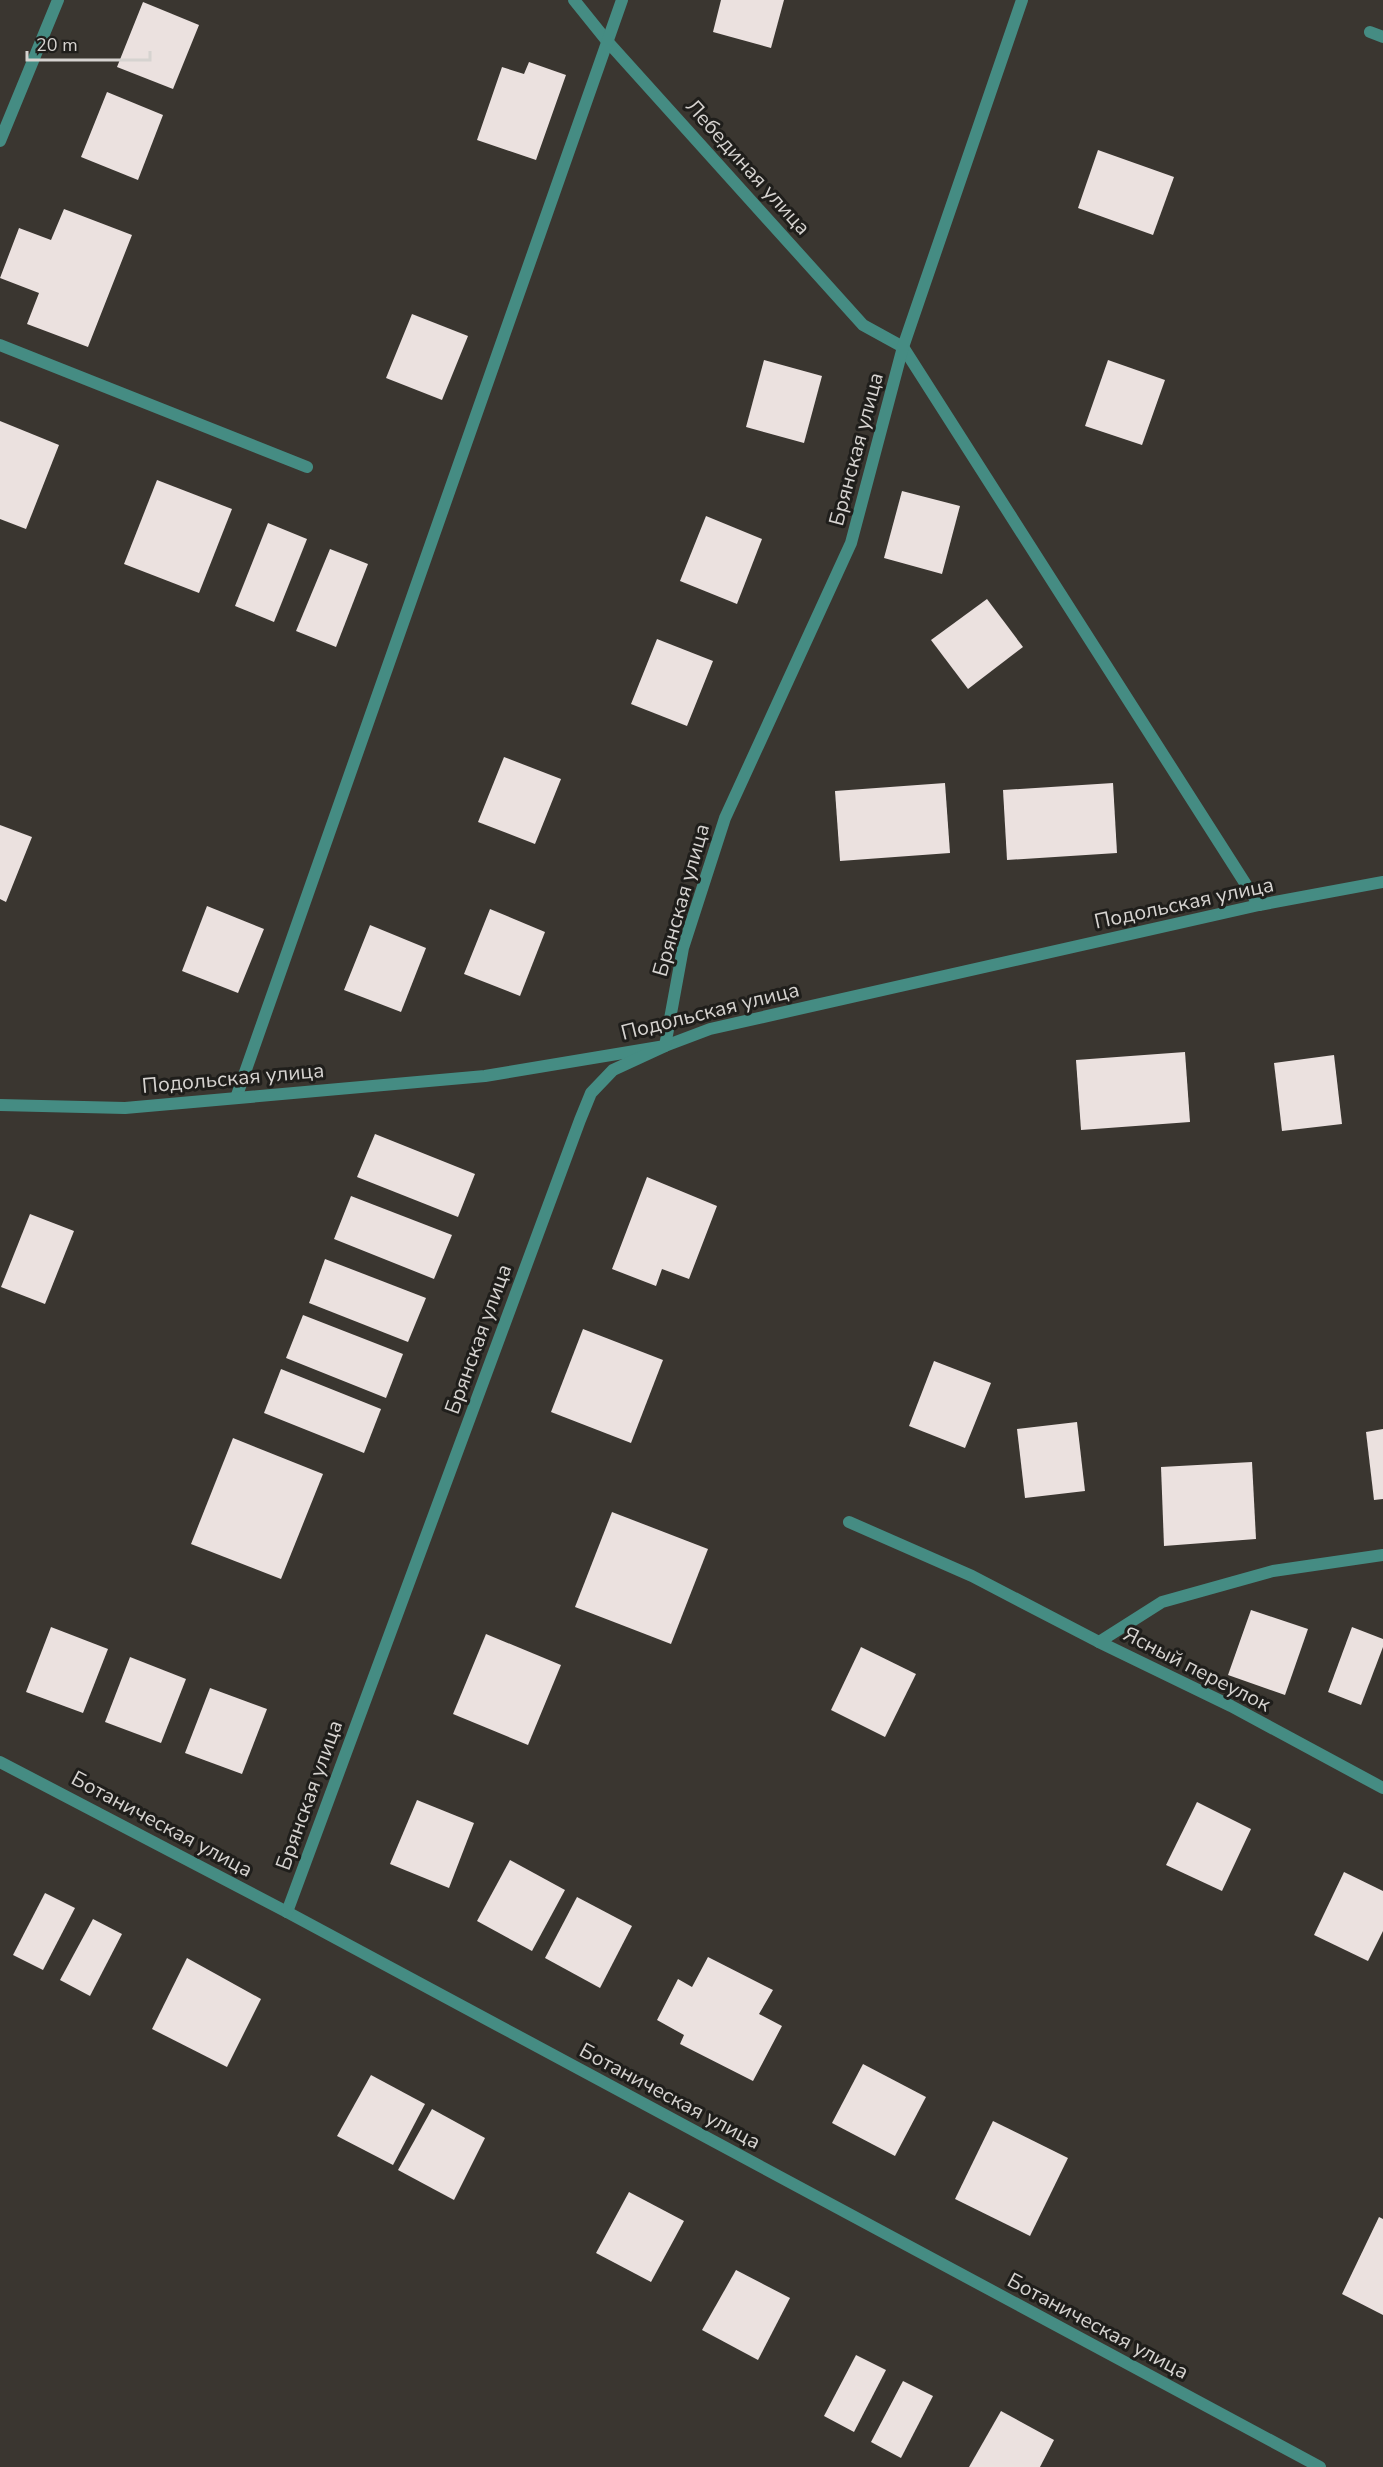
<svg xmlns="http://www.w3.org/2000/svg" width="1383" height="2467" font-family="'Nunito Sans',sans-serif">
<rect width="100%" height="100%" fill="#3a3630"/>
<g fill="#ebe1df">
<path d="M721 0H784L771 48 713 32Z"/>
<path d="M143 2 199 25 173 89 117 67Z"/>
<path d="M529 62 566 75 536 160 477 140 502 67 524 74Z"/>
<path d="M107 92 163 115 138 180 81 157Z"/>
<path d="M1098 150 1174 177 1153 235 1078 208Z"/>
<path d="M64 209 132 235 88 347 27 324 39 293 0 278 19 228 51 240Z"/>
<path d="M412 314 468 336 442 400 386 378Z"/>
<path d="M764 360 822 376 804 443 746 427Z"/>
<path d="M1108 360 1165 380 1142 445 1085 426Z"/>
<path d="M0 421 59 445 26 529 0 519Z"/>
<path d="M157 480 232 509 199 593 124 564Z"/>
<path d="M902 491 960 506 942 574 884 558Z"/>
<path d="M706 516 762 539 737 604 680 581Z"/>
<path d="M268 523 307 539 274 622 235 606Z"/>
<path d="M330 549 368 564 336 647 296 631Z"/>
<path d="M987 599 1023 647 968 689 931 640Z"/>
<path d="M657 639 713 661 687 726 631 704Z"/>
<path d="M504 757 561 779 535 844 478 822Z"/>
<path d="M945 783 950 853 840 861 835 791Z"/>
<path d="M1113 783 1117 853 1007 860 1003 790Z"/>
<path d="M0 825 32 837 6 902 0 899Z"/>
<path d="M207 906 264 929 238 993 182 971Z"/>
<path d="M490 909 545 932 520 996 464 974Z"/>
<path d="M370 925 426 948 401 1012 344 990Z"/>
<path d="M1185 1052 1190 1122 1081 1130 1076 1060Z"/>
<path d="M1334 1055 1342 1124 1282 1131 1274 1063Z"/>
<path d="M375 1134 475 1174 458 1217 357 1177Z"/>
<path d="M647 1177 717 1206 689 1279 662 1269 656 1286 612 1269Z"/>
<path d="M351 1196 452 1235 434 1279 334 1239Z"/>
<path d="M30 1214 74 1231 45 1304 1 1287Z"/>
<path d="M325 1259 426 1298 408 1342 309 1303Z"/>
<path d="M303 1315 403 1354 386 1398 286 1358Z"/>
<path d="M583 1329 663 1360 631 1443 551 1412Z"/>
<path d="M934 1361 991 1383 965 1448 909 1426Z"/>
<path d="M281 1369 381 1409 364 1453 264 1413Z"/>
<path d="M1077 1422 1085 1491 1025 1498 1017 1429Z"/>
<path d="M1383 1429V1499L1374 1500 1366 1432Z"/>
<path d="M233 1438 323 1474 281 1579 191 1544Z"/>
<path d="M1252 1462 1256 1539 1164 1546 1161 1467Z"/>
<path d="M612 1512 708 1549 671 1644 575 1607Z"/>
<path d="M1251 1610 1308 1629 1285 1695 1228 1675Z"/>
<path d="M51 1627 108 1649 83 1713 26 1692Z"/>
<path d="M1352 1627 1383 1639V1647L1361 1705 1328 1692Z"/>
<path d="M486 1634 561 1665 528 1745 453 1714Z"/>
<path d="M861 1647 916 1674 885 1737 831 1710Z"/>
<path d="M130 1657 186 1679 161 1743 105 1722Z"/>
<path d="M210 1688 267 1709 242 1774 185 1753Z"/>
<path d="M417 1800 474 1823 449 1888 390 1864Z"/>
<path d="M1197 1802 1251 1829 1222 1891 1166 1865Z"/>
<path d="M510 1860 565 1890 532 1951 477 1921Z"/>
<path d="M1344 1872 1383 1891V1931L1368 1961 1314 1935Z"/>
<path d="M45 1893 75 1908 43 1970 13 1955Z"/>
<path d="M577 1897 632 1926 600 1988 545 1958Z"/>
<path d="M93 1919 122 1934 90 1996 60 1980Z"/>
<path d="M708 1957 773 1990 759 2014 782 2026 753 2081 680 2044 684 2035 657 2020 678 1979 692 1987Z"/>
<path d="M187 1958 261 1999 227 2067 152 2029Z"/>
<path d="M863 2064 926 2097 895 2156 832 2123Z"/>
<path d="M371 2075 425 2104 393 2165 337 2136Z"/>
<path d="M432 2109 485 2138 454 2200 398 2170Z"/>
<path d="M993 2121 1068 2158 1030 2236 955 2199Z"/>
<path d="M629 2192 684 2221 651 2282 596 2253Z"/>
<path d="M1379 2217 1383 2219V2315L1342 2294Z"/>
<path d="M736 2270 790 2298 758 2360 702 2330Z"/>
<path d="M856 2355 886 2370 854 2432 824 2416Z"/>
<path d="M903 2381 933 2396 901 2458 871 2442Z"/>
<path d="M1001 2411 1054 2440 1040 2467H969Z"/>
</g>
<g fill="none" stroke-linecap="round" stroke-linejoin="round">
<path stroke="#458c83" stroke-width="12" d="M1370 32 1383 37"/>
<g stroke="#458c83" stroke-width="12">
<path d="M574 0 607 41 863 325 903 347 1259 905"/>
<path d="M0 141 58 0"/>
<path d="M0 345 307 467"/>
<path d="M236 1098 622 0"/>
<path d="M0 1105 125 1108 485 1076 665 1046 710 1029 1259 905 1383 882"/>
<path d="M849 1522 972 1576 1099 1642"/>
<path d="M1383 1555 1273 1571 1162 1602 1099 1642 1231 1706 1383 1788"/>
<path d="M0 1762 287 1912 1320 2467"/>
<path d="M287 1912 580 1120 591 1093 613 1070 665 1046 683 948 725 818 851 543 903 347 1022 0"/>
</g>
</g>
<g text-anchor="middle" stroke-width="6" stroke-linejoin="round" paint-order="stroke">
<g font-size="21" fill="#d6d3d0" stroke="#1f1e1b">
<text transform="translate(748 167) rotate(48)" y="7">Лебединая улица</text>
<text transform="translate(856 449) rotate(-75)" y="7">Брянская улица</text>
<text transform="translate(681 900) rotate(-74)" y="7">Брянская улица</text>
<text transform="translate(1184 903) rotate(-12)" y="7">Подольская улица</text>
<text transform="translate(710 1011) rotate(-14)" y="7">Подольская улица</text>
<text transform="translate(233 1078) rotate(-5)" y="7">Подольская улица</text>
<text transform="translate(478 1339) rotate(-70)" y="7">Брянская улица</text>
<text transform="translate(1197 1669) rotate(27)" y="7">Ясный переулок</text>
<text transform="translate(309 1795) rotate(-70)" y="7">Брянская улица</text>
<text transform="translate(162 1824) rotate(28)" y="7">Ботаническая улица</text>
<text transform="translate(670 2096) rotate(28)" y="7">Ботаническая улица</text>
<text transform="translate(1098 2326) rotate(28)" y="7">Ботаническая улица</text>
</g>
</g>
<path d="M27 51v9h123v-9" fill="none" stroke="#d6d3d0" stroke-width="3"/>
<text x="36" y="51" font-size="18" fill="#d6d3d0" stroke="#1f1e1b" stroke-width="4.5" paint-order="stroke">20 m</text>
</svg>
